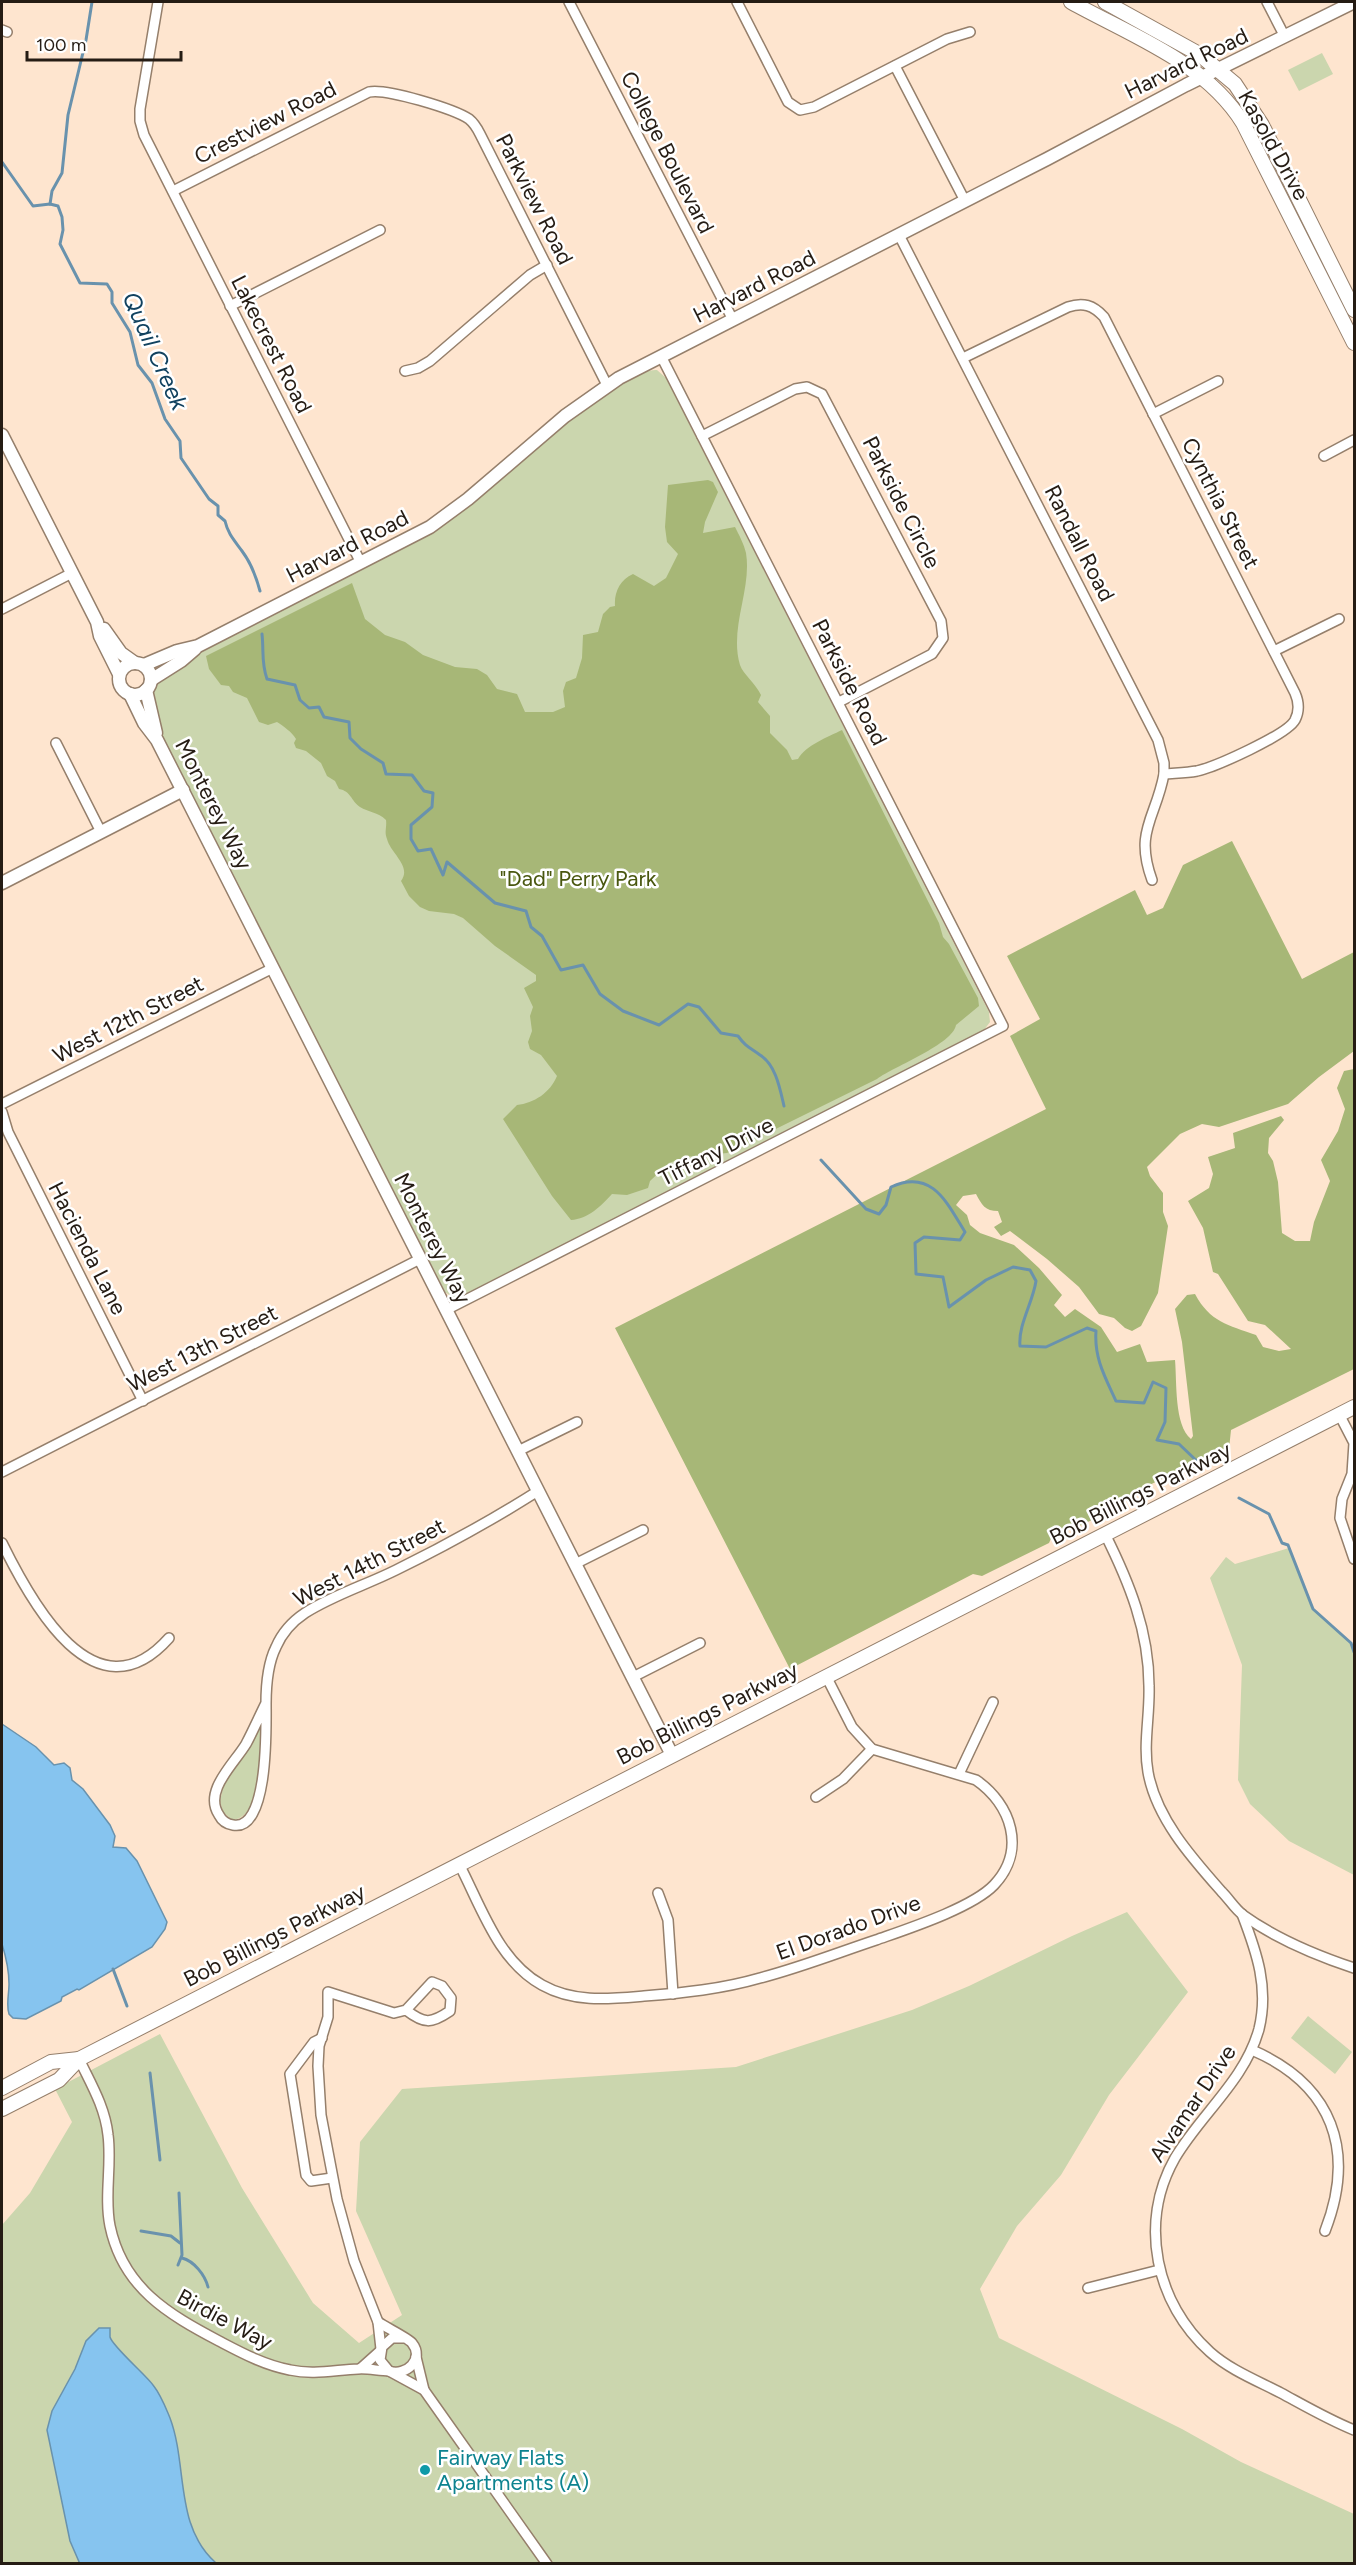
<svg xmlns="http://www.w3.org/2000/svg" width="1356" height="2565" font-family="Figtree,sans-serif">
<rect width="100%" height="100%" fill="#fee5cf"/>
<g fill="#cbd6ae">
<path d="M1322 53 1333 74 1299 91 1288 70Z"/>
<path d="M657 370 666 378 989 1012 990 1022 984 1030 463 1296 454 1298 445 1292 161 733 150 691C161 672 183 664 200 653 254 622 310 595 366 567 391 554 417 542 441 526 483 498 616 367 657 370Z"/>
<path d="M1289 1548 1313 1609 1351 1643 1354 1652V1875L1289 1841 1250 1804 1238 1780 1242 1665 1210 1578 1226 1557 1235 1564Z"/>
<path d="M262 1716C262 1739 265 1818 232 1820L223 1812 220 1801 224 1784Z"/>
<path d="M1127 1912 1188 1992 1109 2095 1061 2175 1017 2226 980 2289 999 2338 1182 2429 1241 2462 1354 2514V2564L2 2563V2225L30 2193 72 2122 55 2089 160 2034 242 2188 313 2303 359 2343 402 2315 356 2211 360 2142 402 2089 736 2067 912 2010 969 1986 1072 1936Z"/>
<path d="M1308 2016 1352 2052 1335 2074 1291 2038Z"/>
</g>
<g fill="#a7b777">
<path d="M708 480 713 482 718 492 705 522 703 533 735 527C739 535 744 544 746 553 752 589 729 628 740 665 743 674 756 684 761 695L758 702 770 716V733L787 750 792 760 798 759C806 745 828 737 842 730L939 923 943 937 949 944 978 998 979 1006 956 1025C953 1044 895 1066 877 1079L727 1153 685 1157 669 1163 650 1181 648 1188 627 1195 612 1194C601 1206 588 1219 571 1220L552 1196 503 1119 517 1105C534 1103 550 1093 557 1076L541 1055 530 1049 528 1042 532 1031 530 1016 533 1007 524 988 536 981V975L495 946 463 918 454 914 429 911 420 907 409 896 401 881C412 866 391 854 387 839 384 832 387 827 386 820 378 812 368 812 360 807 351 801 351 791 339 789L335 781 327 776 321 763 306 751 296 748 294 743 296 739C292 732 283 726 277 722L268 725 259 722 247 698 233 692 229 686 221 685 209 669 206 656 352 583 365 619 385 635 405 642 423 655 455 667 477 669 487 675 497 689 517 694 525 712H553L565 707 563 691 566 682 576 678 582 658 583 635 598 632 603 614 610 607 615 606C614 592 620 580 633 574L654 586 666 578 678 554 667 542 665 527 668 485Z"/>
<path d="M1232 841 1302 979 1354 952V1051L1319 1077 1288 1104 1219 1127 1202 1124 1180 1134 1147 1167 1150 1176 1163 1193V1212L1168 1226 1158 1293 1141 1326 1132 1331 1125 1328 1114 1318 1099 1314 1079 1287 1047 1259 1010 1231 1001 1236 994 1227 1002 1222 998 1211C985 1211 982 1205 976 1194L963 1196 956 1205 967 1215 970 1225 980 1233 1014 1245 1039 1268 1062 1295 1054 1305 1065 1317 1075 1309 1101 1327 1117 1352 1140 1344 1147 1362 1175 1360C1177 1382 1174 1425 1191 1439L1193 1436 1182 1342 1175 1309 1187 1295 1195 1294C1210 1322 1228 1325 1256 1335L1263 1347 1279 1351 1291 1349 1265 1325 1248 1321 1218 1274 1213 1272 1203 1228 1188 1201 1209 1188 1213 1174 1208 1157 1235 1148 1233 1133 1281 1116 1284 1120 1269 1138 1268 1153 1273 1161 1278 1182 1282 1233 1295 1241H1310L1314 1222 1330 1181 1321 1160 1338 1131 1345 1109 1337 1088 1344 1071 1354 1069V1369L1231 1430 1229 1449 1195 1468 1164 1478 1141 1489 1136 1495 1113 1504 1109 1512 1075 1528 1071 1525 1053 1534 1049 1543 982 1576 973 1574 790 1669 615 1328 1046 1109 1010 1036 1040 1019 1007 956 1135 890 1147 915 1163 908 1183 865Z"/>
</g>
<g fill="#86c4ef" stroke="#6992ad" stroke-width="1.5">
<path d="M2 1724 36 1747 54 1765 64 1763 70 1768 72 1780 83 1789 110 1825 115 1836 113 1847 126 1848 137 1861 167 1922 165 1929 152 1947 79 1990 77 1989 62 1997 61 2001 26 2019 13 2018 9 2014C6 2005 9 1994 9 1984 9 1971 6 1957 2 1944Z"/>
<path d="M99 2328H110C110 2331 110 2334 110 2337 112 2346 146 2375 153 2385 161 2395 165 2406 170 2418 188 2466 174 2526 216 2563L80 2564 70 2541 47 2430 52 2411 75 2369 86 2341Z"/>
</g>
<g fill="none" stroke-linecap="round" stroke-linejoin="round">
<g stroke="#6992ad" stroke-width="3">
<path d="M2 162 33 206 50 204 58 206 62 217 63 230 60 244 80 283 107 284 112 292V303L130 332 138 365 152 383 165 419 180 441 181 458 209 499 218 506V515L225 521C228 534 234 540 242 551 251 563 256 576 260 591"/>
<path d="M50 204 52 191 62 173 68 115 86 40 92 2"/>
<path d="M262 634C264 652 261 662 267 679L295 685 300 700 309 708 319 707 324 717 349 722 350 738 361 749 383 763 386 774 412 775 424 791 433 793 432 807 411 825V839L418 851 431 849 443 875 447 862 495 903 526 911 531 927 542 936 561 970 583 965 600 994 623 1011 659 1025 688 1004 699 1007 721 1033 738 1036C746 1047 749 1047 760 1055 776 1065 780 1089 784 1106"/>
<path d="M821 1160 866 1209 879 1214 886 1205 891 1187C932 1168 947 1203 965 1232L960 1240 924 1237 915 1243 916 1274 943 1277 949 1307 986 1280 1013 1267 1030 1270 1036 1281C1033 1302 1018 1325 1020 1346L1046 1347 1087 1328 1096 1331C1094 1358 1105 1377 1116 1401L1144 1403 1153 1382 1166 1388 1165 1422 1157 1440 1179 1444 1200 1464"/>
<path d="M1239 1498 1269 1514 1282 1543 1288 1545 1313 1609 1351 1643 1354 1652"/>
<path d="M113 1969 127 2006"/>
<path d="M150 2073 160 2160"/>
<path d="M141 2231 171 2236 180 2243"/>
<path d="M182 2258C194 2261 205 2275 208 2287"/>
<path d="M178 2265 182 2255 179 2193"/>
</g>
<defs>
<g id="minor">
<path d="M158 2 140 109V121L144 135 361 563"/>
<path d="M569 2 733 320"/>
<path d="M737 2 788 102 800 110 814 107 947 39 970 32"/>
<path d="M1267 2 1285 37"/>
<path d="M2 30 7 32"/>
<path d="M895 66 965 201"/>
<path d="M173 191 369 92C386 88 454 109 469 119 474 123 477 128 480 134L607 385"/>
<path d="M899 235 1158 740 1164 763V774C1156 818 1134 831 1152 880"/>
<path d="M230 306 380 230"/>
<path d="M963 358 1068 307C1083 302 1093 305 1104 317L1295 693C1299 702 1300 710 1295 720 1287 735 1215 767 1197 771 1186 773 1175 773 1164 774"/>
<path d="M405 371 418 368 430 361 530 275 547 265"/>
<path d="M1153 414 1218 381"/>
<path d="M702 436 795 389 807 387 822 394 941 621 943 638 932 654 839 702"/>
<path d="M1324 456 1354 440"/>
<path d="M2 609 72 573"/>
<path d="M1274 651 1339 619"/>
<path d="M56 743 101 832"/>
<path d="M2 1104 273 968"/>
<path d="M2 1112 8 1132 143 1401"/>
<path d="M446 1310 1003 1026 661 356"/>
<path d="M1339 1414 1354 1443 1352 1474 1342 1499 1340 1518 1354 1559"/>
<path d="M518 1451 577 1422"/>
<path d="M2 1472 420 1259"/>
<path d="M1105 1534C1129 1582 1149 1631 1149 1686 1150 1715 1143 1744 1148 1772 1156 1818 1192 1858 1222 1892 1229 1899 1235 1909 1243 1915 1275 1938 1318 1956 1354 1968"/>
<path d="M2 1543C31 1602 95 1721 169 1638"/>
<path d="M575 1564 643 1530"/>
<path d="M633 1677 700 1643"/>
<path d="M266 1703C259 1717 253 1731 246 1744 234 1764 203 1791 219 1815 222 1821 226 1824 233 1825 269 1832 266 1726 266 1704 266 1686 268 1663 276 1647 282 1633 293 1621 305 1613 333 1595 366 1585 396 1570 445 1546 492 1520 538 1491"/>
<path d="M959 1774 993 1702"/>
<path d="M816 1797 843 1779 872 1749"/>
<path d="M459 1864C481 1906 498 1961 542 1985 574 2003 609 1999 644 1996 683 1993 722 1989 760 1978 799 1968 837 1953 876 1940 907 1929 972 1908 994 1885 1027 1850 1011 1804 976 1780L872 1749 852 1727 826 1676"/>
<path d="M658 1893 668 1920 673 1994"/>
<path d="M1242 1914C1257 1953 1269 1988 1259 2029 1245 2080 1201 2114 1175 2158 1138 2223 1156 2304 1210 2352 1230 2370 1258 2381 1281 2393 1305 2406 1329 2420 1354 2430"/>
<path d="M322 2038 314 2042 290 2074 306 2175 311 2181 332 2178"/>
<path d="M1252 2050C1333 2085 1356 2151 1325 2231"/>
<path d="M79 2059C91 2084 105 2107 108 2135 112 2165 104 2196 110 2226 123 2288 168 2314 219 2341 242 2353 264 2365 290 2370 313 2375 335 2370 358 2369 367 2368 379 2371 389 2371"/>
<path d="M1088 2288 1159 2270"/>
<path d="M378 2322C385 2327 408 2338 412 2343 425 2359 406 2377 389 2371L380 2360 382 2347 392 2338H404"/>
<path d="M381 2349 378 2322 354 2261 337 2199 321 2115 318 2066 319 2046 328 2017V1992L394 2013 406 2010 432 1982 442 1986 451 1998 450 2011C431 2024 424 2024 406 2010"/>
<path d="M416 2357 424 2390"/>
<path d="M361 2368 380 2351"/>
<path d="M391 2372 424 2390 547 2564"/>
</g>
<g id="tertiary">
<path d="M2 435 97 622 100 636 119 674"/>
<path d="M104 629 121 653 135 663"/>
<circle cx="135" cy="679" r="16"/>
<path d="M144 665 177 651 198 646 430 527 468 499 565 416 619 378 1047 159 1186 85 1354 2"/>
<path d="M151 680 181 661 195 649"/>
<path d="M146 690 156 733"/>
<path d="M130 694 144 723 157 740 672 1755"/>
<path d="M2 883 183 790"/>
</g>
<g id="secondary">
<path d="M1071 2C1132 36 1205 62 1243 123L1354 343"/>
<path d="M1105 2 1199 54 1235 84 1262 125 1354 310"/>
<path d="M2 2088 51 2062 79 2059"/>
<path d="M2 2109 59 2080 79 2059 1354 1407"/>
</g>
</defs>
<use href="#minor" stroke="#957f6b" stroke-width="12"/>
<use href="#tertiary" stroke="#957f6b" stroke-width="15"/>
<use href="#secondary" stroke="#957f6b" stroke-width="16"/>
<use href="#minor" stroke="#fff" stroke-width="9"/>
<use href="#tertiary" stroke="#fff" stroke-width="12"/>
<use href="#secondary" stroke="#fff" stroke-width="14"/>
</g>
<circle fill="#0f9aa8" stroke="#fff" stroke-width="2" cx="425" cy="2470" r="6"/>
<g text-anchor="middle" stroke-width="5" stroke-linejoin="round" paint-order="stroke">
<g font-size="22" fill="#251c14" stroke="#fff">
<text transform="translate(1186 63) rotate(-26)" y="8">Harvard Road</text>
<text transform="translate(265 122) rotate(-27)" y="8">Crestview Road</text>
<text transform="translate(1274 145) rotate(61)" y="8">Kasold Drive</text>
<text transform="translate(668 152) rotate(63)" y="8">College Boulevard</text>
<text transform="translate(535 199) rotate(63)" y="8">Parkview Road</text>
<text transform="translate(754 286) rotate(-27)" y="8">Harvard Road</text>
<text transform="translate(272 344) rotate(63)" y="8">Lakecrest Road</text>
<text transform="translate(902 502) rotate(63)" y="8">Parkside Circle</text>
<text transform="translate(1221 503) rotate(63)" y="8">Cynthia Street</text>
<text transform="translate(1080 543) rotate(63)" y="8">Randall Road</text>
<text transform="translate(347 546) rotate(-27)" y="8">Harvard Road</text>
<text transform="translate(850 682) rotate(63)" y="8">Parkside Road</text>
<text transform="translate(214 804) rotate(63)" y="8">Monterey Way</text>
<text transform="translate(128 1019) rotate(-27)" y="8">West 12th Street</text>
<text transform="translate(716 1151) rotate(-27)" y="8">Tiffany Drive</text>
<text transform="translate(433 1238) rotate(63)" y="8">Monterey Way</text>
<text transform="translate(88 1248) rotate(63)" y="8">Hacienda Lane</text>
<text transform="translate(202 1348) rotate(-27)" y="8">West 13th Street</text>
<text transform="translate(1140 1493) rotate(-27)" y="8">Bob Billings Parkway</text>
<text transform="translate(369 1562) rotate(-27)" y="8">West 14th Street</text>
<text transform="translate(707 1713) rotate(-27)" y="8">Bob Billings Parkway</text>
<text transform="translate(848 1927) rotate(-20)" y="8">El Dorado Drive</text>
<text transform="translate(274 1935) rotate(-27)" y="8">Bob Billings Parkway</text>
<text transform="translate(1192 2103) rotate(-56)" y="8">Alvamar Drive</text>
<text transform="translate(225 2319) rotate(28)" y="8">Birdie Way</text>
</g>
<g font-size="22" fill="#49570f" stroke="#fff">
<text x="578" y="886">"Dad" Perry Park</text>
</g>
<g font-size="22" fill="#0d838f" stroke="#fff" text-anchor="start">
<text x="437" y="2465">Fairway Flats<tspan x="437" dy="25">Apartments (A)</tspan></text>
</g>
<g font-size="24" font-style="italic" fill="#11425f" stroke="#fff">
<text transform="translate(155 351) rotate(66)" y="8">Quail Creek</text>
</g>
</g>
<rect width="1356" height="2565" fill="none" stroke="#251c14" stroke-width="6"/>
<path d="M27 51v9h154v-9" fill="none" stroke="#251c14" stroke-width="3"/>
<text x="36" y="51" font-size="18" fill="#251c14" stroke="#ffffff" stroke-width="4.5" paint-order="stroke">100 m</text>
</svg>
